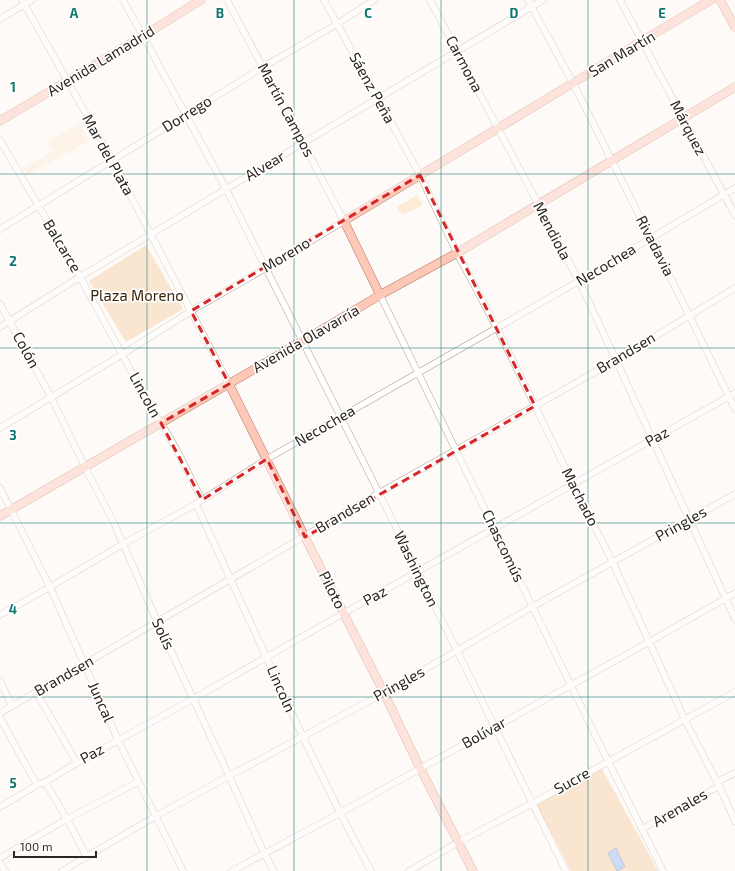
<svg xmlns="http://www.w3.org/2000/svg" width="735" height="871" font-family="'Exo 2',sans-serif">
<rect width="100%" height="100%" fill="#fefaf7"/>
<g fill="#fdebd7">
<path d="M79 123 89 141 27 175 23 168 53 151 47 142Z"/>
<path d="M417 195 423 205 402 215 397 207Z"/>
</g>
<g fill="#f7cda1">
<path d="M146 245 183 309 126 342 89 281Z"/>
<path d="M601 767 658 871H571L535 802Z"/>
</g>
<path fill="#96b6f2" stroke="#768bb3" d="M616 848 625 867 617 871 608 853Z"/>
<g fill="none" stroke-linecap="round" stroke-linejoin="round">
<defs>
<g id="minor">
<path d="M22 0 112 160 229 384"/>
<path d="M123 0 143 36 226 189 379 493 566 871"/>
<path d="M324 0 420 175 457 253 497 328 573 484 613 563 685 720 719 786 735 821"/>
<path d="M430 0 579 281 616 360 735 619"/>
<path d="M528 0 573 83 689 315 735 409"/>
<path d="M620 0 735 215"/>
<path d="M0 19 32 0"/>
<path d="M0 140 80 277 155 415C174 440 187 472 202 500"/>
<path d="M0 229 186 115 263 67 337 24 374 0"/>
<path d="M380 295 608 761 663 871"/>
<path d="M0 304 51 397 85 467 114 523 157 621 229 776 264 853 274 871"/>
<path d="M0 327 80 277 226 189 543 0"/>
<path d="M0 428 123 354 191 311 266 268 344 221 303 143 227 0"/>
<path d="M0 488 50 587 118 740 183 871"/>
<path d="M196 504 303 737 340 813 371 871"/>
<path d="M0 615 50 587 123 544 196 504 267 459 579 281 735 188"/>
<path d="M0 681 12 706"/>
<path d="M36 692 77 763"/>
<path d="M0 713 379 493 535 406 616 360 735 288"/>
<path d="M0 718 37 785"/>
<path d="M45 782 67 819 87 857"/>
<path d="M717 782 735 773"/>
<path d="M0 807 37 785 45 782 77 763 193 699 344 613 735 393"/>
<path d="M642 829 719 786"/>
<path d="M0 858 67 819 138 782"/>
<path d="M0 863 5 871"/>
<path d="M62 871 156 816 229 776 384 693 532 607 735 494"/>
<path d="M232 871 340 813 649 642 735 593"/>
<path d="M409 871 459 842 533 803 735 692"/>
</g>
<g id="major">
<path d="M720 0 735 27"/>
<path d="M0 121 143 36 201 0"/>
<path d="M380 295 344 221 573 83 642 41 711 0"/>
<path d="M229 384 305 537 384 693 420 768 473 871"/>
<path d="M0 516 303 341 380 295 457 253 735 87"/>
</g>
</defs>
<use href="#minor" stroke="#b2a190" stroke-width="7"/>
<use href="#major" stroke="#b37764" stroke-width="9"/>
<use href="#minor" stroke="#fff" stroke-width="6"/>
<use href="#major" stroke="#fdc8b8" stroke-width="8"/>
</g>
<path d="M0 0H735V871H0ZM420 175 535 406 305 537 267 459 202 500 161 423 229 384 191 311Z" fill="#fefaf7" fill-opacity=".55" fill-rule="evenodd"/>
<path fill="none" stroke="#d62828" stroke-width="3" stroke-dasharray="8 5" stroke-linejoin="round" d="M420 175 535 406 305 537 267 459 202 500 161 423 229 384 191 311Z"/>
<path fill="none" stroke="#0f766e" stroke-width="1" stroke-opacity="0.55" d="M147 0V871M294 0V871M441 0V871M588 0V871M0 174H735M0 348H735M0 523H735M0 697H735"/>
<g text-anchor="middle" stroke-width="3.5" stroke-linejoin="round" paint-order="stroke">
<g font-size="15" fill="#2c261f" stroke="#fff">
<text transform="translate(622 54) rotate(-31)" y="5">San Martín</text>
<text transform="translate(101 61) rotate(-31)" y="5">Avenida Lamadrid</text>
<text transform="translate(464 64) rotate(62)" y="5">Carmona</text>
<text transform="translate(372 88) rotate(61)" y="5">Sáenz Peña</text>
<text transform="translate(286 110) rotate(62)" y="5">Martín Campos</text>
<text transform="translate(187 114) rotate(-32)" y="5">Dorrego</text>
<text transform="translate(688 128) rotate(62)" y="5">Márquez</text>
<text transform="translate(108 155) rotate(61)" y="5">Mar del Plata</text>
<text transform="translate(265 166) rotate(-31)" y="5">Alvear</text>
<text transform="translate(552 231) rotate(62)" y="5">Mendiola</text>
<text transform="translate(62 246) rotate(59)" y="5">Balcarce</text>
<text transform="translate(655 246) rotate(63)" y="5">Rivadavia</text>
<text transform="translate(286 255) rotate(-31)" y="5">Moreno</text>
<text transform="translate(606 265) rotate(-31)" y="5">Necochea</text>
<text transform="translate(306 339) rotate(-30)" y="5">Avenida Olavarría</text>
<text transform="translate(26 350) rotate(61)" y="5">Colón</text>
<text transform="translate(626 353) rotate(-31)" y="5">Brandsen</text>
<text transform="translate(145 395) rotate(61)" y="5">Lincoln</text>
<text transform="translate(325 426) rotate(-30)" y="5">Necochea</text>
<text transform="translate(657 437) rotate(-29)" y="5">Paz</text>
<text transform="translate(580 497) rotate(63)" y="5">Machado</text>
<text transform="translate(345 513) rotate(-30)" y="5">Brandsen</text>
<text transform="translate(681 524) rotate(-29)" y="5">Pringles</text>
<text transform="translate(503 546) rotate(64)" y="5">Chascomús</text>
<text transform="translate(416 569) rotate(64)" y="5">Washington</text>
<text transform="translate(332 590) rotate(63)" y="5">Piloto</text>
<text transform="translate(375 596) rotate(-29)" y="5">Paz</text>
<text transform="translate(163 634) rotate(65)" y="5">Solís</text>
<text transform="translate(64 676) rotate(-30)" y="5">Brandsen</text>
<text transform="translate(399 684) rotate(-29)" y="5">Pringles</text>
<text transform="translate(281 689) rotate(66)" y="5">Lincoln</text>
<text transform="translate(101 702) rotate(66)" y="5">Juncal</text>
<text transform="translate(484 733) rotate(-29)" y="5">Bolívar</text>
<text transform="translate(92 754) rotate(-29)" y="5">Paz</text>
<text transform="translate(572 781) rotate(-29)" y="5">Sucre</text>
<text transform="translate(680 808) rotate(-30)" y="5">Arenales</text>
</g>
<g font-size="15" fill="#3a250c" stroke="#fff">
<text x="137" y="301">Plaza Moreno</text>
</g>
</g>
<g font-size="13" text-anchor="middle" font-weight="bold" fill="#0f766e" stroke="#fff" stroke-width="3.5" stroke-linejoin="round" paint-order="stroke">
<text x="74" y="18">A</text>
<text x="220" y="18">B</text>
<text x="368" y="18">C</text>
<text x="514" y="18">D</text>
<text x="662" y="18">E</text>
<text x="13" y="92">1</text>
<text x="13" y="266">2</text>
<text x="13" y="440">3</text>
<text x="13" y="614">4</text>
<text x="13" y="788">5</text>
</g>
<path d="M14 851v6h82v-6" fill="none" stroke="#2c261f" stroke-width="2"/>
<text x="20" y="851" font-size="12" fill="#2c261f" stroke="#ffffff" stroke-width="3" paint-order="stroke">100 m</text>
</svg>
